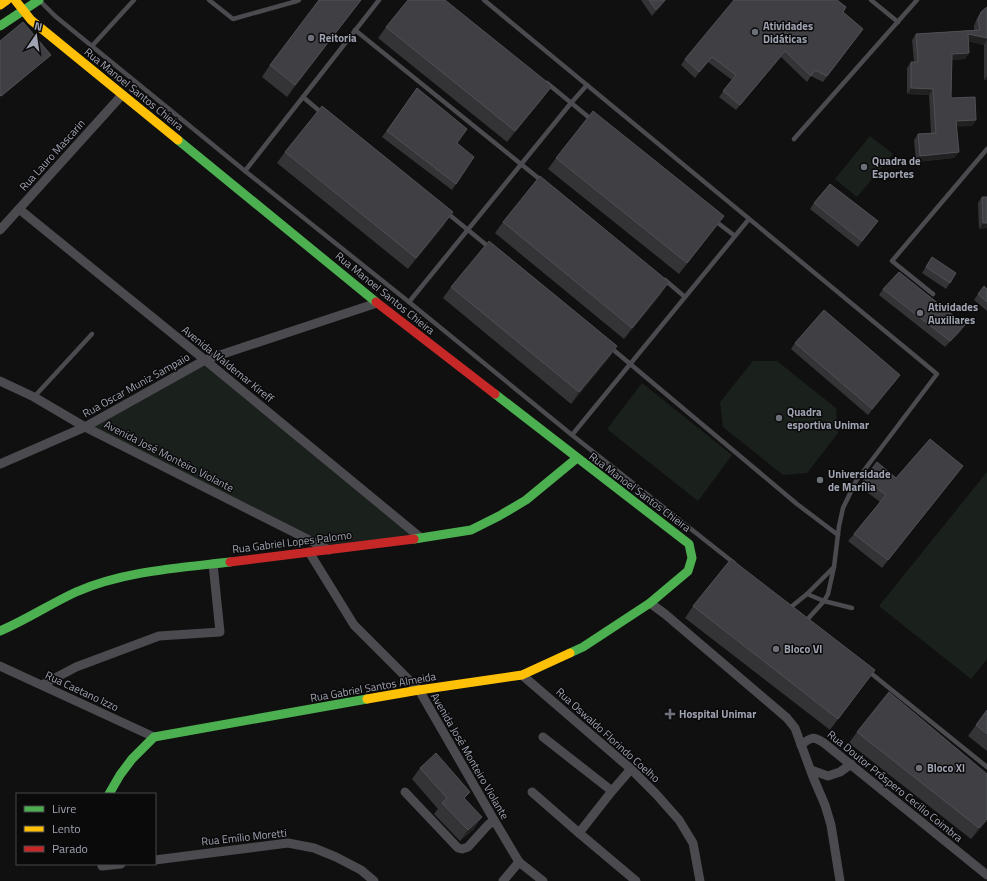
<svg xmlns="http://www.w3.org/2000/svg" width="987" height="881" font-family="'Titillium Web',sans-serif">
<rect width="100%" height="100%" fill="#101010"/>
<g fill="#1a201b">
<path d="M870 136 893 154 857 197 835 179Z"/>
<path d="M205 360 421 538 329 550 85 427Z"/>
<path d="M753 361H777L836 408 838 433 807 473 783 475 723 427 720 402Z"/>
<path d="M642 383 732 455 698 501 607 429Z"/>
<path d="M987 472V659L971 679 879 606Z"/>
</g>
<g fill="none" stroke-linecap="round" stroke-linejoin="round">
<g stroke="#4a4a4f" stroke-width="4.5">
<path d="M209 0 233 19 297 1 299 0"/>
<path d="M484 0 937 374 856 481 843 508 839 526 834 567 828 594 824 601 806 621"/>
<path d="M871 0 898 22"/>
<path d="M40 1 55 16 245 171 379 0"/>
<path d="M355 30 542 181"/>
<path d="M92 46 134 0"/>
<path d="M547 83 592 120"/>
<path d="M303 97 323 114"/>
<path d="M794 139 917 0"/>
<path d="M245 171 409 302 572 435 749 219"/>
<path d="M446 212 490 248"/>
<path d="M714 220 735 236"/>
<path d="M665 280 685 297"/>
<path d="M933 294 892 261 987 149"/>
<path d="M409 302 571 103 587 85"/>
<path d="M610 347 797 504 838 535"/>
<path d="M34 397 92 334"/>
<path d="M572 435 734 563"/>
<path d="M807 594 824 601 852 608"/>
<path d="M791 607 807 594 834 567"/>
<path d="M867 670 987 767"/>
</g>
<g stroke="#4a4a4f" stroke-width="9">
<path d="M19 209 205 360 421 538"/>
<path d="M0 230 122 95"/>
<path d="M0 381 34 397 85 427 329 550"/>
<path d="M0 464 85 427 205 360 377 303"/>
<path d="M309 552 354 625 419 690 494 820 519 862 543 881"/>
<path d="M650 603 665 614 787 718 795 728 813 777 825 805 831 825 840 881"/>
<path d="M0 666 154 737"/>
<path d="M522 675 631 769 656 794 679 820 693 843 700 881"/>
<path d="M42 685 76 667 159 636 220 632 213 564"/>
<path d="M543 737 612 791"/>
<path d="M801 745C811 737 813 736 824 743L987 875"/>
<path d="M811 770 828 776 840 772 851 764"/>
<path d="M405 792 458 848 462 849 468 847 487 826 494 820"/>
<path d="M532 792 579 833 636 881"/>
<path d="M579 833 612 791 631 769"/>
<path d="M155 860 288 843 314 848 336 857 361 870 374 881"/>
<path d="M102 864V866L121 864"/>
<path d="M503 881 519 862"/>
</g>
<g stroke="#4caf50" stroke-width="9">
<path d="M0 26 39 0"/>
<path d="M178 140 376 302"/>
<path d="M495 394 689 544 692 558 688 571 650 603 583 647 570 653"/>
<path d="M414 539 471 530 499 516 526 500 577 458"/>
<path d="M0 631C26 620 50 604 76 592 124 571 179 568 230 562"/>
<path d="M109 794 120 775 132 759 154 737 367 699"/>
</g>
<g stroke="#ffc107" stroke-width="9">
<path d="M15 0 31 20 178 140"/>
<path d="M0 5 7 0"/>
<path d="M367 699 419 690 522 675 570 653"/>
</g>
<g stroke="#c62828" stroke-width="9">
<path d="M376 302 495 394"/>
<path d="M230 562 414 539"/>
</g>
</g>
<g fill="#343437">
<path d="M361 0 287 97 262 77 270 65Z"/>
<path d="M641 0H666L652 16Z"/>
<path d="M987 7V80H984V45L968 41 969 53 965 59 952 60 951 98 976 120 972 126H956L959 152 954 158 916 162 914 140 918 134 931 133 929 95 907 94V68L911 62H914L912 40 916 34 974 30V26L977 18 981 12Z"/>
<path d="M843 12 863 29 823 82 811 76 807 82 781 57 736 110 719 97 732 80 708 62 695 78 681 65 685 59Z"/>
<path d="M386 27 544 97 507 142 378 38Z"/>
<path d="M417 88 457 143 456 184 452 190 382 137Z"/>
<path d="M285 152 445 224 408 269 277 163Z"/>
<path d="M556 158 724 216 716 227 679 274 548 169Z"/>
<path d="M982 197H987V228L979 229 978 203Z"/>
<path d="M814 203 878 221 858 247 810 209Z"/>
<path d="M503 222 661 294 624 339 495 233Z"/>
<path d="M932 257 950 283 946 289 922 273Z"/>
<path d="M451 287 617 346 609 358 571 404 443 298Z"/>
<path d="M883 289 961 331 945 347 879 295Z"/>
<path d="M987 289V311L974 300 978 294Z"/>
<path d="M795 343 900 375 868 415 791 349Z"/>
<path d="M957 473 882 568 848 541 854 534 880 502 859 486 864 479 896 478Z"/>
<path d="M693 606 875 670 830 730 685 618Z"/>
<path d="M987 710V751L968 736Z"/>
<path d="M857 732 987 774V821L971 839 849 743Z"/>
<path d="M420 768 466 799 474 829 460 841 434 814 438 809 412 779Z"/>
</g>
<g fill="#212122">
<path d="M361 0 287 97 295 85Z"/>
<path d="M665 0H666L652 16 656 10Z"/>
<path d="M968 34 987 38V40L984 45 963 40Z"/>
<path d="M785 51 781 57 736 110 740 105Z"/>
<path d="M969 53 965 59 948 60 952 54Z"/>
<path d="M51 55 49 57 0 98 1 96Z"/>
<path d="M712 57 708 62 695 78 699 72Z"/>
<path d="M987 76V80H984Z"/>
<path d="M552 86 544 97 507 142 515 131Z"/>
<path d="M911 88 933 89 929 95 907 94Z"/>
<path d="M976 120 972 126 952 127 956 121Z"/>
<path d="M959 152 954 158 916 162 920 156Z"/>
<path d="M453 212 445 224 408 269 416 258Z"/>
<path d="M724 216 716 227 679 274 687 263Z"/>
<path d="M983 223H987V228L979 229Z"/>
<path d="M669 282 661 294 624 339 632 328Z"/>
<path d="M965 325 961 331 945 347 950 341Z"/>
<path d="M617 346 609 358 571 404 579 392Z"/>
<path d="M900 375 896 381 868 415 872 409Z"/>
<path d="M875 670 867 681 830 730 838 719Z"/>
<path d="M482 817 474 829 460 841 468 830Z"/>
<path d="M987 819V821L971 839 979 828Z"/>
</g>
<g fill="#404044" stroke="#4f5055">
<path d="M319 0H361L295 85 270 65Z"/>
<path d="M408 0H445L552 86 515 131 386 27Z"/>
<path d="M649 0H665L656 10Z"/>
<path d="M734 0H837L846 7 843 12 863 29 827 76 815 70 811 76 785 51 740 105 723 91 736 75 712 57 699 72 685 59Z"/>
<path d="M987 7V38L968 34 969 53 952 54 951 98 975 97 976 120 956 121 959 152 920 156 918 134 936 133 933 89 911 88V62H918L916 34 980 30 978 20 981 12Z"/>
<path d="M23 22 51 55 1 96 0 95V41Z"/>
<path d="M417 88 467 129 457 143 474 157 456 184 387 131Z"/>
<path d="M322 106 453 212 416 258 285 152Z"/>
<path d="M593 111 724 216 687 263 556 158Z"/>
<path d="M540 176 669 282 632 328 503 222Z"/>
<path d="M830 184 878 221 862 241 814 203Z"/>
<path d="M982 197H987V223H983Z"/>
<path d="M489 241 617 346 579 392 451 287Z"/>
<path d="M932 257 956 273 950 283 926 267Z"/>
<path d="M899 272 965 325 950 341 883 289Z"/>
<path d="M984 286 987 289V302L978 294Z"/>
<path d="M824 310 900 375 872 409 795 343Z"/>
<path d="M930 439 963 466 888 560 854 534 886 495 864 479 877 462 896 478Z"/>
<path d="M731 559 875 670 838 719 693 606Z"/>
<path d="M889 692 987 774V819L979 828 857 732Z"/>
<path d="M987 710V734L976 725Z"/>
<path d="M436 753 470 792 464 798 482 817 468 830 442 803 447 798 420 768Z"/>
</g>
<g fill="#6e7079" stroke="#0a0a0b" stroke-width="1.5">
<circle cx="755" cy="32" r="4"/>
<circle cx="311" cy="38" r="4"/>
<circle cx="864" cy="167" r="4"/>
<circle cx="920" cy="313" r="4"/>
<circle cx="779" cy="418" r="4"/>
<circle cx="820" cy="480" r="4"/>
<circle cx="776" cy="649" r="4"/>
<path d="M668 708h4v4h4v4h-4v4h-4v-4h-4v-4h4z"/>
<circle cx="919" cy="768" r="4"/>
</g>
<g text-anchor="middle" stroke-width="3" stroke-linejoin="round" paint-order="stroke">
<g font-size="11" font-weight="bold" fill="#a0a3b1" stroke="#0a0a0b" text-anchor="start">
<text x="763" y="30">Atividades<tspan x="763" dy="13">Didáticas</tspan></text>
<text x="319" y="42">Reitoria</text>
<text x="872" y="165">Quadra de<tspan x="872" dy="13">Esportes</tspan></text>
<text x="928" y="311">Atividades<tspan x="928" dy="13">Auxiliares</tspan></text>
<text x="787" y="416">Quadra<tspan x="787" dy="13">esportiva Unimar</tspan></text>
<text x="828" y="478">Universidade<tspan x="828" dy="13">de Marília</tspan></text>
<text x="784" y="653">Bloco Vl</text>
<text x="679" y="718">Hospital Unimar</text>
<text x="927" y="772">Bloco Xl</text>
</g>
<g font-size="11" fill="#a0a3b1" stroke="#0a0a0b">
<text transform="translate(134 89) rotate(39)" y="4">Rua Manoel Santos Chieira</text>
<text transform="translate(52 155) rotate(-48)" y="4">Rua Lauro Mascarin</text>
<text transform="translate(385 293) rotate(39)" y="4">Rua Manoel Santos Chieira</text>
<text transform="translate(228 364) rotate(39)" y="4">Avenida Waldemar Kireff</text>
<text transform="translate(136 385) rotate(-29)" y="4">Rua Oscar Muniz Sampaio</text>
<text transform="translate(169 456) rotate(27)" y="4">Avenida José Monteiro Violante</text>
<text transform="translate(640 492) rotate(37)" y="4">Rua Manoel Santos Chieira</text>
<text transform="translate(292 542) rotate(-7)" y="4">Rua Gabriel Lopes Palomo</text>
<text transform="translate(373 687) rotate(-10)" y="4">Rua Gabriel Santos Almeida</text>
<text transform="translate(82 691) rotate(25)" y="4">Rua Caetano Izzo</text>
<text transform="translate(608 735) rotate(42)" y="4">Rua Oswaldo Florindo Coelho</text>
<text transform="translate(470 756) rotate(60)" y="4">Avenida José Monteiro Violante</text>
<text transform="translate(895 786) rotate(39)" y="4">Rua Doutor Próspero Cecilio Coimbra</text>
<text transform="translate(244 837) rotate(-6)" y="4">Rua Emílio Moretti</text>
</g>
</g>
<rect x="16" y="793" width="140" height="72" fill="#0a0a0b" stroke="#46474d"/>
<rect x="24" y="806" width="20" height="6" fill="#4caf50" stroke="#46474d"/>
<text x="52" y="813" font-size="12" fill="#a0a3b1">Livre</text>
<rect x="24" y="826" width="20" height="6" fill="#ffc107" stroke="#46474d"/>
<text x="52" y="833" font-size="12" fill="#a0a3b1">Lento</text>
<rect x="24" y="846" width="20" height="6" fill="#c62828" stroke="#46474d"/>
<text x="52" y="853" font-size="12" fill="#a0a3b1">Parado</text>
<g transform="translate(36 36) rotate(13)" stroke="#0a0a0b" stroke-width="3" paint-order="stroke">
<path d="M0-3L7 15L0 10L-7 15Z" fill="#a0a3b1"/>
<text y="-6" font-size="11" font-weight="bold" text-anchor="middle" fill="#a0a3b1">N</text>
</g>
</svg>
